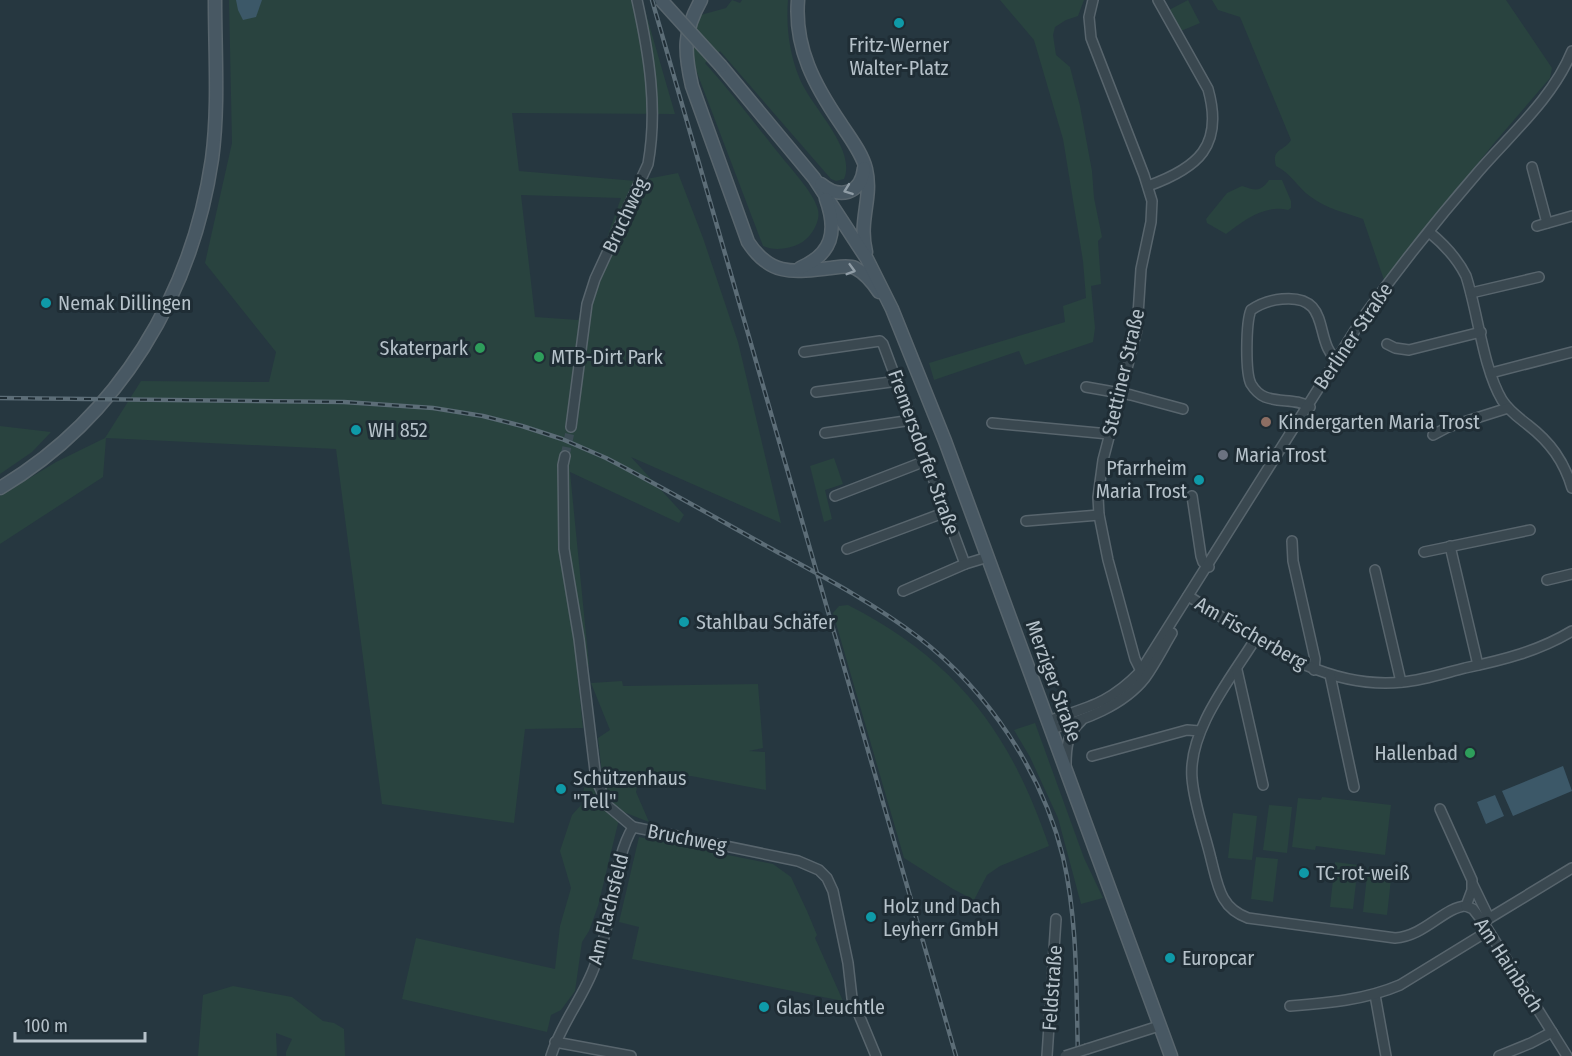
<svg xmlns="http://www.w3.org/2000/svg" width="1572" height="1056" font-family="'Fira Sans Condensed',sans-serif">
<rect width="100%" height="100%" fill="#263740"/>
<g fill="#29433f" fill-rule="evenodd">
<path d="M229 0H642L675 114 512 113 519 171 636 181 678 173 703 238 738 342 781 523 631 457 684 515 679 523 570 472 589 665 577 671 583 728 525 729 514 823 382 804 336 449 106 438 103 477 0 544V496L56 462 105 438 141 381 269 382 276 352 205 263 232 143ZM521 195 621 198 578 320 535 317Z"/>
<path d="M732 0 740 3 742 0H788C786 26 789 52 799 77 810 106 857 149 844 179L836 181 831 179 720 51 705 63C733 94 758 128 784 160 794 172 815 195 818 210 821 222 810 239 799 244 789 249 774 251 763 246L696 70 693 56 697 26 694 22 697 16 726 8Z"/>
<path d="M1000 0H1084L1078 16 1066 20 1055 27 1053 35 1056 55 1070 67 1080 106 1092 171 1094 198 1102 237 1098 241 1101 284 1091 286 1095 328 1093 342 1025 365 1019 351 934 380 929 363 1065 322 1063 306 1086 298 1083 261 1063 139 1034 40Z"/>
<path d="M1188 0 1200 23 1181 31 1169 10Z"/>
<path d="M1212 0H1506L1552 68 1550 78 1495 142 1384 280 1363 219C1346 213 1325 208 1311 197 1297 187 1292 174 1276 166 1271 148 1284 152 1291 140L1240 17 1218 10Z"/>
<path d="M1269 180H1282L1291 201V208L1288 210C1265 204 1243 221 1226 234L1207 223 1206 219 1227 193 1242 186C1255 190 1260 193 1269 180Z"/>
<path d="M0 426 51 432 32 452 0 474Z"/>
<path d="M834 458 843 484 825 490 832 519 824 522 810 466Z"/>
<path d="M848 605C957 661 1010 732 1049 846L1000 866 987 875 974 900 953 889 904 858 833 613 839 606Z"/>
<path d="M622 681 623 686 758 684 763 748 749 751 765 752 766 790 691 776 645 777 639 779 636 792 649 822 621 811 598 906 589 931 582 942 575 991 561 1010 551 1015 547 1032 402 999 416 938 555 969 560 926 571 888 560 851 572 815 581 805 585 783 602 773 598 738 610 730 591 683Z"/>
<path d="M1035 723 1084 858 1103 898 1081 904 1058 818 1030 757 1014 730Z"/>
<path d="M1322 797 1391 805 1385 855 1316 846 1315 850 1292 847 1298 798 1321 800Z"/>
<path d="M1269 805 1292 807 1287 853 1263 850Z"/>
<path d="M1233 813 1257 816 1252 860 1228 858Z"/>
<path d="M639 837 773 864 791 877 807 911 817 935 815 938 843 1001 632 959 639 927 619 922Z"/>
<path d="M1256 857 1278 859 1273 902 1251 899Z"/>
<path d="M1335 862 1358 865 1353 909 1330 907Z"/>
<path d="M1368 867 1392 870 1387 915 1363 912Z"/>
<path d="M233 986 292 997 323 1021 334 1023 344 1029 345 1056H286V1052L292 1039 276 1033 277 1056H198L203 995Z"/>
</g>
<g fill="#3c5868">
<path d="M236 0H262L256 17 243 20 238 10Z"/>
<path d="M1563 766 1572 791 1513 816 1502 791Z"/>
<path d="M1495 795 1504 816 1486 824 1477 802Z"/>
</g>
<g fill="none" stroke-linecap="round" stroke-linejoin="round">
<path stroke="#3c4c55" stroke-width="9" stroke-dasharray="9 4.5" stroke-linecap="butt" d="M565 456 571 427"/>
<defs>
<g id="street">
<path d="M1093 0 1089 17 1091 38 1144 175 1152 201 1151 222 1141 269 1137 330 1103 460 1098 497 1099 515 1108 560 1135 659 1143 675"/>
<path d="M1532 167 1547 223"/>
<path d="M1148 186C1198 168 1224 146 1208 89L1158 0"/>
<path d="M1537 226 1572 216"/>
<path d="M1429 232C1445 245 1457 258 1466 276 1478 313 1483 368 1502 400 1509 411 1518 417 1528 425 1550 442 1564 461 1572 488"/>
<path d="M1471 293 1539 277"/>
<path d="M1387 344 1395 348 1409 350 1481 332"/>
<path d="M804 352 880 341 883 344 965 564"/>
<path d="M1491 373 1572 352"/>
<path d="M1086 387 1131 395 1183 409"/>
<path d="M816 392 898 381"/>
<path d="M1310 407C1296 398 1280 403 1265 397 1260 395 1254 389 1251 384 1245 372 1246 322 1251 310 1261 303 1270 300 1282 299 1335 294 1311 345 1340 362"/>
<path d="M992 423 1109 434"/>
<path d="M571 427 587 304 595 279 648 164C658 109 649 54 637 0"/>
<path d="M825 433 912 420"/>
<path d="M1433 435 1448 427 1508 408"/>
<path d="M565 456 563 465 564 549 579 639 596 779 608 806 633 827 798 861 819 870 827 878 833 891 848 963 852 998 876 1056"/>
<path d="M835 496 928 460"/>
<path d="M1192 496 1201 556 1203 562 1209 567"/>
<path d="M1026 521 1099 515"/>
<path d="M1292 541 1293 561 1315 659 1314 670"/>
<path d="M1450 546 1478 665"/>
<path d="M847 549 946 512"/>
<path d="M1424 552 1530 530"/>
<path d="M1375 570 1401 682"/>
<path d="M1547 580 1572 574"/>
<path d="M903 591 965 564 988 557"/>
<path d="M1188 596C1254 636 1320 691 1403 682 1424 680 1445 673 1465 668 1503 660 1539 651 1572 631"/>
<path d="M1256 638C1232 677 1188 730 1192 778 1194 805 1205 833 1211 859 1218 886 1220 908 1248 918L1395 938C1425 936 1444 907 1466 906"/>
<path d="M1237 670 1263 785"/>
<path d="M1330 675 1354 787"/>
<path d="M1048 721C1088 707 1109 704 1140 672L1364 316C1400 266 1439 217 1479 171 1511 134 1553 98 1572 51"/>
<path d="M1051 729C1084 720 1123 706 1145 678 1155 664 1163 648 1172 633"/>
<path d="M1092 756 1187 730 1200 731"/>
<path d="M1066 766C1066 748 1067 734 1081 721"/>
<path d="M1440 809 1472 880V890L1466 906"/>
<path d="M1473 885 1489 918"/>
<path d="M1466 906 1473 909 1483 922 1567 1056"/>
<path d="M1483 922 1572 868"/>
<path d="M1375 995 1386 1056"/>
<path d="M1290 1006C1328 1003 1365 1000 1400 985L1488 931"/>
<path d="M555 1042 631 1056"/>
<path d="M1087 1049 1159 1026"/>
<path d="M551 1056C561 1023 584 997 595 965 601 949 606 932 609 916 616 886 617 854 633 827"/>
<path d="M1047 1056 1056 919"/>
<path d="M1499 1056 1531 1043 1552 1032"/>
</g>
<g id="secondary">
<path d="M701 0C683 32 684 51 692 86L748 242C771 277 794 272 831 268 839 267 848 265 855 268 865 273 873 283 879 292"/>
<path d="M798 0C794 48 815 86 841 124 850 138 862 153 866 169 873 198 858 220 866 252"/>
<path d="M721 66 814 178 867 259 892 309 945 441 1171 1056"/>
<path d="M821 184C839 199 861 195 864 168"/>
<path d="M800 268C832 254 838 232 826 199"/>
<path d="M0 488C119 417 192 295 212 159 219 107 215 53 215 0"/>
</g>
</defs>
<use href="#street" stroke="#58656d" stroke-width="12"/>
<use href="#secondary" stroke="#58656d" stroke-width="15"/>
<use href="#street" stroke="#3a4850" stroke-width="9"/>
<use href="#secondary" stroke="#485863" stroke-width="12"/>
<defs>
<g id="rail">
<path d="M652 0 956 1056"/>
<path d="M0 398 344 402 433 408 483 416 522 426 562 439 606 458C662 487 716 518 770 548 820 575 872 602 918 637 987 690 1042 771 1063 857 1078 922 1076 990 1078 1056"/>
</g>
</defs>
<use href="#rail" stroke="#5c6d77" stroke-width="4.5"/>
<use href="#rail" stroke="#1f2d35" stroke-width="2" stroke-dasharray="7" stroke-linecap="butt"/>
<defs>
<path id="street-bridge" d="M1065 1056 1087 1049"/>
<path id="secondary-bridge" d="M661 0 721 66"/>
</defs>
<use href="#street-bridge" stroke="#58656d" stroke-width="12" stroke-linecap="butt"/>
<use href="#secondary-bridge" stroke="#58656d" stroke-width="15" stroke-linecap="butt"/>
<use href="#street-bridge" stroke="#3a4850" stroke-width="9"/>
<use href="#secondary-bridge" stroke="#485863" stroke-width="12"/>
</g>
<defs><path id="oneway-chevron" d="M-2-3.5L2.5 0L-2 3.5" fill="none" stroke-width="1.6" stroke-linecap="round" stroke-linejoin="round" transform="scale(1.5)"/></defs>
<g stroke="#909da6">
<use href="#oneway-chevron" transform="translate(848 190) rotate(160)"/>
<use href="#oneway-chevron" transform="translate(851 270) rotate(16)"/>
</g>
<g fill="#0f9aa8" stroke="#1f2d35" stroke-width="2">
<circle cx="899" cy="23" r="6"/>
<circle cx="46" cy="303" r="6"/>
<circle cx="356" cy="430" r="6"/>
<circle cx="1199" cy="480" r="6"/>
<circle cx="684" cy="622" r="6"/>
<circle cx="561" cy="789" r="6"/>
<circle cx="1304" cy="873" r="6"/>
<circle cx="871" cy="917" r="6"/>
<circle cx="1170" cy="958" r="6"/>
<circle cx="764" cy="1007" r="6"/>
</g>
<g fill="#2e9e5b" stroke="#1f2d35" stroke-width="2">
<circle cx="480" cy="348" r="6"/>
<circle cx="539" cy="357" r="6"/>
<circle cx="1470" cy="753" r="6"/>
</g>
<circle fill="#8d6e63" stroke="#1f2d35" stroke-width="2" cx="1266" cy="422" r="6"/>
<circle fill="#6b7280" stroke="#1f2d35" stroke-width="2" cx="1223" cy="455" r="6"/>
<g text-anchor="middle" stroke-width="6" stroke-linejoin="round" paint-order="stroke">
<g font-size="20" fill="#b6c2ca" stroke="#1f2d35" text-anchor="start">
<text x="899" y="52" text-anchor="middle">Fritz-Werner<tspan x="899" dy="23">Walter-Platz</tspan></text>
<text x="58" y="310">Nemak Dillingen</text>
<text x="468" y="355" text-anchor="end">Skaterpark</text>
<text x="551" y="364">MTB-Dirt Park</text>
<text x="1278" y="429">Kindergarten Maria Trost</text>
<text x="368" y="437">WH 852</text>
<text x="1235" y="462">Maria Trost</text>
<text x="1187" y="475" text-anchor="end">Pfarrheim<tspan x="1187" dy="23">Maria Trost</tspan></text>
<text x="696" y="629">Stahlbau Schäfer</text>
<text x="1458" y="760" text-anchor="end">Hallenbad</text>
<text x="573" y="785">Schützenhaus<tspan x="573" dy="23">"Tell"</tspan></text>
<text x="1316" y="880">TC-rot-weiß</text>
<text x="883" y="913">Holz und Dach<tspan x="883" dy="23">Leyherr GmbH</tspan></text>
<text x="1182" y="965">Europcar</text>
<text x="776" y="1014">Glas Leuchtle</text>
</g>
<g font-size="20" fill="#b6c2ca" stroke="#1f2d35">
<text transform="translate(625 215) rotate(-65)" y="7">Bruchweg</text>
<text transform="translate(1353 336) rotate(-56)" y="7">Berliner Straße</text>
<text transform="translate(1123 372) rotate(-77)" y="7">Stettiner Straße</text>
<text transform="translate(924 452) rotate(70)" y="7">Fremersdorfer Straße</text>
<text transform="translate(1251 633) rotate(30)" y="7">Am Fischerberg</text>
<text transform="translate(1054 681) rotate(70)" y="7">Merziger Straße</text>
<text transform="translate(687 838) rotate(11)" y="7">Bruchweg</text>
<text transform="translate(608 909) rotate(-76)" y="7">Am Flachsfeld</text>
<text transform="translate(1509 965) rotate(57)" y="7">Am Hainbach</text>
<text transform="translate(1052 988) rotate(-86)" y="7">Feldstraße</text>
</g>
</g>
<path d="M15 1032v9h130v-9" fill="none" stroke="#b6c2ca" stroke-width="3"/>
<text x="24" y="1032" font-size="18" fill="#b6c2ca" stroke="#1f2d35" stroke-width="4.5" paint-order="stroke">100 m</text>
</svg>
